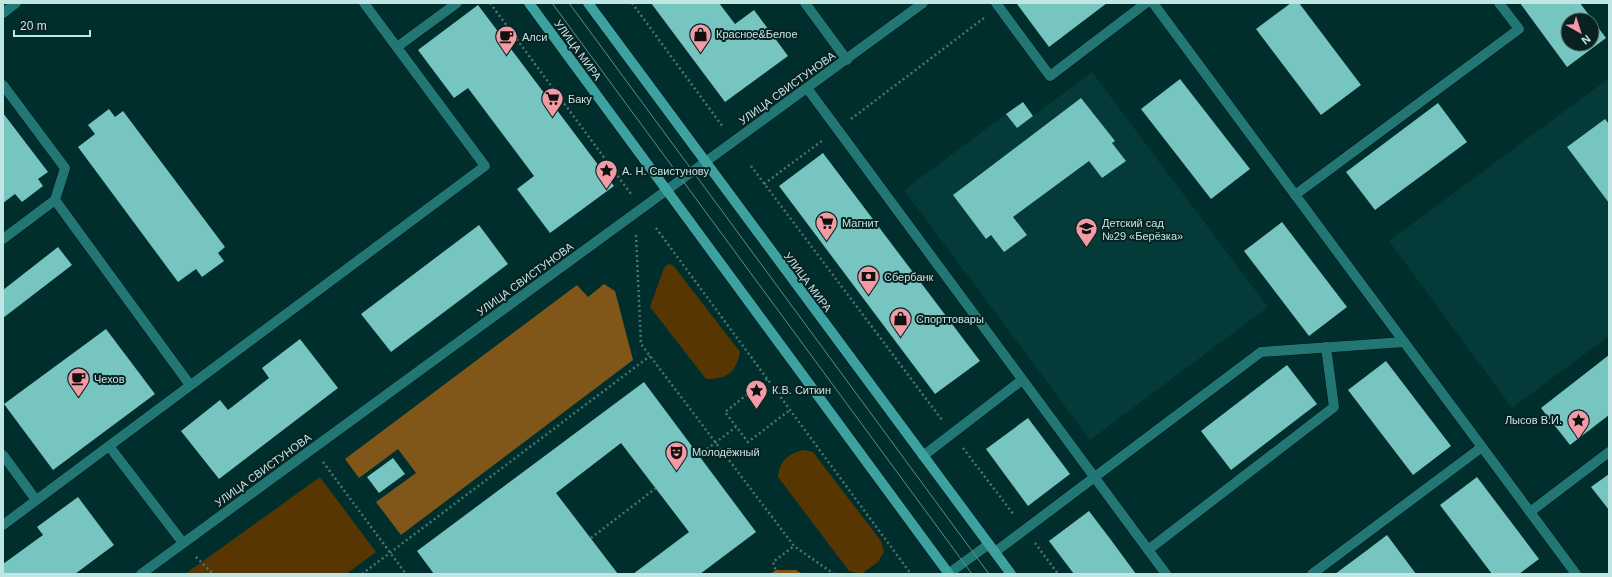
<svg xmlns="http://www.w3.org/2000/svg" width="1612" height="577" font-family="Arial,sans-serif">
<rect width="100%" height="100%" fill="#002e2d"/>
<g fill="#043a38">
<path d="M1092 72 1268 307 1090 440 904 190 1006 114 1017 128Z"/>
<path d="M1609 78V336L1512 408 1389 241Z"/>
</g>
<g fill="#573601">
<path d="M668 264 673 265 740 352C736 373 727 379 706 379L650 307 664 268Z"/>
<path d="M804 450 813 452 881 541 884 552 878 562 861 574 849 571 778 477C779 461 789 453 804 450Z"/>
<path d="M320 477 376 552 346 574H185Z"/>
</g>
<g fill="#815619">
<path d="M604 284 615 291 633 360 401 535 376 502 416 473 398 449 359 478 345 459 577 285 588 297Z"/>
<path d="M776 570H796L803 574H770Z"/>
</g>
<g fill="#76c5c1" fill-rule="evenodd">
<path d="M651 3H719L735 24 754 10 788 56 725 102Z"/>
<path d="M1018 3H1107L1049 47 1017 4Z"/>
<path d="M1291 3H1299L1361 85 1321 115 1256 29Z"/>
<path d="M1520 3H1580L1606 38 1567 67ZM1568 20H1592V44H1568Z"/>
<path d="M478 5 614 186 550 233 517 189 534 176 468 88 454 98 418 50Z"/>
<path d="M1180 79 1250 169 1211 199 1141 109Z"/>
<path d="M1081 98 1115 141 1112 143 1126 161 1102 178 1089 161 1013 217 1027 235 1004 252 991 235 986 239 953 195Z"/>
<path d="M1023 102 1033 116 1017 128 1006 114Z"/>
<path d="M1438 103 1467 142 1375 210 1346 172Z"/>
<path d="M109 109 115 117 123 111 225 247 218 253 224 261 202 277 196 269 178 282 78 147 95 134 88 125Z"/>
<path d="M3 113 48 172 38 179 43 186 22 202 15 194 3 203Z"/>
<path d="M1605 119 1609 124V203L1567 147Z"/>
<path d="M823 153 980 361 935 394 779 186Z"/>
<path d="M1282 222 1347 307 1309 336 1244 251Z"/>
<path d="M479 225 508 264 391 352 361 314Z"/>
<path d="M58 247 72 265 3 318V290Z"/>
<path d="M106 329 155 394 53 470 4 404Z"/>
<path d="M300 339 338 388 219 479 181 431 220 400 228 410 269 378 262 368Z"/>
<path d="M1609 355V415L1570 445 1541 408Z"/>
<path d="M1386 361 1451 446 1413 475 1348 390Z"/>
<path d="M1287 365 1317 404 1231 470 1201 431Z"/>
<path d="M644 382 756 532 700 574H633L689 532 621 443 556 493 618 574H434L417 551Z"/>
<path d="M1028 418 1070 474 1028 506 986 449Z"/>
<path d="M393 458 405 474 379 493 367 477Z"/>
<path d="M1609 474V510L1591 487Z"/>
<path d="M1477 477 1539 559 1519 574H1492L1440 505Z"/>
<path d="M78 497 114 545 75 574H3V564L43 535 37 527Z"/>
<path d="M1089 511 1111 540 1136 574H1074L1049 541Z"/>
<path d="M1387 535 1416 574H1335L1366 551Z"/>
</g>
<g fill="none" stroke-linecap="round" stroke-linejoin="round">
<defs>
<g id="service">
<path d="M805 3 847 60"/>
<path d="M996 3 1050 76 1146 3"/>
<path d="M1153 3 1576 574"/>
<path d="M3 13 16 3"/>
<path d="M397 47 457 3"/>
<path d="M3 85 65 168 55 200 190 385"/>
<path d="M807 88 1166 574"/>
<path d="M1295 195 1519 29 1499 3"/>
<path d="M3 239 55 200"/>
<path d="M109 446 183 543"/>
<path d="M3 455 36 500"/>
<path d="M923 456 1022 380"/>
<path d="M1530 512 1609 452"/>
<path d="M3 525 485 166 364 3"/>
<path d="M1148 550 1334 407 1326 347"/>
<path d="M995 552 1261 352 1404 342"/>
<path d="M1312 574 1482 447"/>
</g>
<g id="minor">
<path d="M141 574 923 3"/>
<path d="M948 574 989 544"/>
</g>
<g id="primary">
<path d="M529 3 949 574"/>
<path d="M588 3 1011 574"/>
</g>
</defs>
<use href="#service" stroke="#001413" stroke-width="11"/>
<use href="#minor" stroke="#001413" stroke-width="11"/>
<use href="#primary" stroke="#001413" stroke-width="11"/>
<g stroke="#4a7573" stroke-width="2.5" stroke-dasharray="2 3" stroke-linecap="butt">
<path d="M490 3 631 194"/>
<path d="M632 3 723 127"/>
<path d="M851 119 984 18"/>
<path d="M751 166 942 420"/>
<path d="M764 184 823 140"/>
<path d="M656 228 911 574"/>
<path d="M636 235 641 344 794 546 834 574"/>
<path d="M767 379 725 412 748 442 790 410"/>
<path d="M963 448 1014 515"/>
<path d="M699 455 736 427"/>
<path d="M323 462 406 574"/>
<path d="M591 538 656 488"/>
<path d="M1035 543 1058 574"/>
<path d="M196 557 213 574"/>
<path d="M362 574 650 356"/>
<path d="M777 574 773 562 794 546"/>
</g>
<use href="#service" stroke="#227674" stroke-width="10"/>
<use href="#minor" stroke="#227674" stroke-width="10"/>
<use href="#primary" stroke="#3da29f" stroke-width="10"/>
<g stroke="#638d8b" stroke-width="1">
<path d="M552 3 972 574"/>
<path d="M569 3 989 574"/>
</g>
</g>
<defs>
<symbol id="shop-pin" viewBox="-11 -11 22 30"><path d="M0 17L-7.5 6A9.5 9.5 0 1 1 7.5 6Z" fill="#f49aa5" stroke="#092221"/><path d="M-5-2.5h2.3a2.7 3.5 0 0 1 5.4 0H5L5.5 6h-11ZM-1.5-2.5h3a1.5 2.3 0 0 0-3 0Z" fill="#111"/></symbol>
<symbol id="cafe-pin" viewBox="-11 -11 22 30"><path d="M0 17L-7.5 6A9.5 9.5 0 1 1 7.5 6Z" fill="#f49aa5" stroke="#092221"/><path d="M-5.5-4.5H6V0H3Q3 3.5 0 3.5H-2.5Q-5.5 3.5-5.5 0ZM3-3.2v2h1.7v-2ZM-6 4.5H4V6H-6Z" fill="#111"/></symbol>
<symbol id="supermarket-pin" viewBox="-11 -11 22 30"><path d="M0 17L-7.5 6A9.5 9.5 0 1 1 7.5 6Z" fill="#f49aa5" stroke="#092221"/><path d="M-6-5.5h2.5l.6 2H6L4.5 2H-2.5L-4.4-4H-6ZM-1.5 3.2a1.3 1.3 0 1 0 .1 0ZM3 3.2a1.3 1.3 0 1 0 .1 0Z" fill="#111"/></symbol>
<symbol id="sight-pin" viewBox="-11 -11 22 30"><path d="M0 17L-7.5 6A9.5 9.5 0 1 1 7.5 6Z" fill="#f49aa5" stroke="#092221"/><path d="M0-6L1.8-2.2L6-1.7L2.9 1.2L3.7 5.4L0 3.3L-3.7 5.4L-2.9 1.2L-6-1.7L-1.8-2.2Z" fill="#111"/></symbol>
<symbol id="school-pin" viewBox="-11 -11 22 30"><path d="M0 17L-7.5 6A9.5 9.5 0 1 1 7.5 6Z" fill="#f49aa5" stroke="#092221"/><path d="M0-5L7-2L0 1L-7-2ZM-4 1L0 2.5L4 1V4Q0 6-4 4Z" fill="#111"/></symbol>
<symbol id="bank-pin" viewBox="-11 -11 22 30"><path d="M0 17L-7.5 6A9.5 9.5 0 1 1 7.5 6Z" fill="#f49aa5" stroke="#092221"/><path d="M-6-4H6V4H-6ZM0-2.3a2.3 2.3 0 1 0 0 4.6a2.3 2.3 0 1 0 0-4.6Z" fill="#111"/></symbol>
<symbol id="theatre-pin" viewBox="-11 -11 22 30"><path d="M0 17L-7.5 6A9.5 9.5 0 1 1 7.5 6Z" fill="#f49aa5" stroke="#092221"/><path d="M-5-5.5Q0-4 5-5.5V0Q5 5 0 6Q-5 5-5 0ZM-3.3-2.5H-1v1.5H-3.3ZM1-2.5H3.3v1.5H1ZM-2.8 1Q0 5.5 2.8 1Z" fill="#111"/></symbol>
</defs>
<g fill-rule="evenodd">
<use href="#shop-pin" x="688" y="22" width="25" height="34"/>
<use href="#cafe-pin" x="494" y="24" width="25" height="34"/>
<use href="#supermarket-pin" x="540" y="86" width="25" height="34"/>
<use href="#sight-pin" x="594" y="158" width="25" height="34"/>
<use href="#supermarket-pin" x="814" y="210" width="25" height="34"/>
<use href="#school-pin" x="1074" y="216" width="25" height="34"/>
<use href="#bank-pin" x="856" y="264" width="25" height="34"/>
<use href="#shop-pin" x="888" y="306" width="25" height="34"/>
<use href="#cafe-pin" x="66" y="366" width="25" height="34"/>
<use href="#sight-pin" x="744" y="378" width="25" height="34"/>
<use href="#sight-pin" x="1566" y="408" width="25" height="34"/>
<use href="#theatre-pin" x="664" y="440" width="25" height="34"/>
</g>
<g text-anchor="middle" stroke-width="4" stroke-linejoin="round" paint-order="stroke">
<g font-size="11" fill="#c0e6e3" stroke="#092221" text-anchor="start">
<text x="716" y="38">Красное&amp;Белое</text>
<text x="522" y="41">Алси</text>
<text x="568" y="103">Баку</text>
<text x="622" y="175">А. Н. Свистунову</text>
<text x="842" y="227">Магнит</text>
<text x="1102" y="227">Детский сад<tspan x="1102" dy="13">№29 «Берёзка»</tspan></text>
<text x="884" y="281">Сбербанк</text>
<text x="916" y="323">Спорттовары</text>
<text x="94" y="383">Чехов</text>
<text x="772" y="394">К.В. Ситкин</text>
<text x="1562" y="424" text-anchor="end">Лысов В.И.</text>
<text x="692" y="456">Молодёжный</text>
</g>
<g font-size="11" fill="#c0e6e3" stroke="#092221">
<text transform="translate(578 50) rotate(54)" y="4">УЛИЦА МИРА</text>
<text transform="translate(787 88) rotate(-36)" y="4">УЛИЦА СВИСТУНОВА</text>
<text transform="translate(525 279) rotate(-36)" y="4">УЛИЦА СВИСТУНОВА</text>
<text transform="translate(808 282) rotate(53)" y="4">УЛИЦА МИРА</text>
<text transform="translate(263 470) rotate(-36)" y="4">УЛИЦА СВИСТУНОВА</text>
</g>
</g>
<rect width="1612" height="577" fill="none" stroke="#c0e6e3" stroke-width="8"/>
<g transform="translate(1580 32) rotate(141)"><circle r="19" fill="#092221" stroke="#52706f"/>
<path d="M0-3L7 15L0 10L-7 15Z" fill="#f49aa5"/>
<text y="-6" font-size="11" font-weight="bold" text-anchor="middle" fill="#c0e6e3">N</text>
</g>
<path d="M14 30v6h76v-6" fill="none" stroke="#c0e6e3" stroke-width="2"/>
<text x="20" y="30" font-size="12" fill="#c0e6e3" stroke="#092221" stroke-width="3" paint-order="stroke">20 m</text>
</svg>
